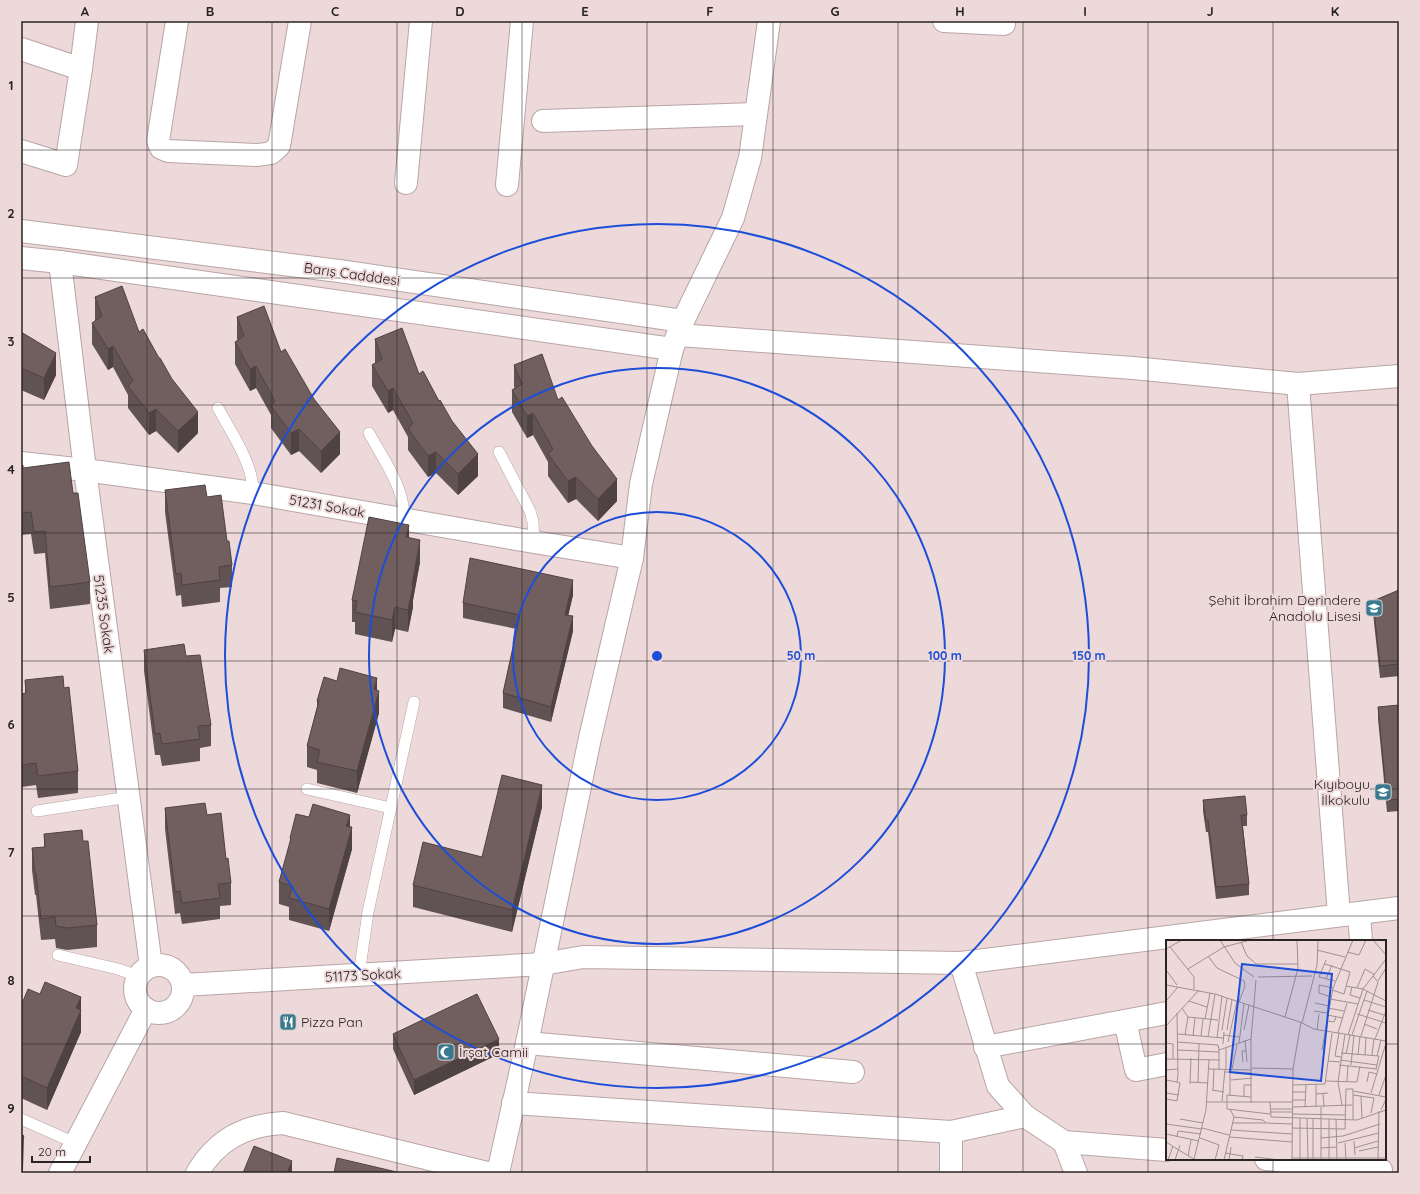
<svg xmlns="http://www.w3.org/2000/svg" width="1420" height="1194" font-family="Quicksand,sans-serif">
<rect width="100%" height="100%" fill="#eed9da"/>
<g fill="none" stroke-linecap="round" stroke-linejoin="round">
<defs>
<g id="lane">
<path d="M218 408C231 432 254 465 253 493"/>
<path d="M369 433C383 459 405 488 404 519"/>
<path d="M499 452 530 511 533 522 534 542"/>
<path d="M307 789 391 808"/>
<path d="M37 811 129 797"/>
<path d="M58 955 118 969 138 976"/>
<path d="M359 975 368 912 414 702"/>
<path d="M21 1119 75 1143"/>
</g>
<g id="street">
<path d="M177 21 158 141 161 148 168 151 258 155 271 153 279 146 300 21"/>
<path d="M944 21 1004 24"/>
<path d="M21 49 81 69"/>
<path d="M543 121 756 114"/>
<path d="M21 151 66 165 81 69 87 21"/>
<path d="M406 183 421 21"/>
<path d="M507 185 522 21"/>
<path d="M60 262 85 470 151 966"/>
<path d="M1298 384 1339 915"/>
<path d="M21 463 85 470 253 493 534 542 632 558"/>
<path d="M1359 913 1361 941"/>
<path d="M961 963 998 1086 1025 1116 1064 1142 1076 1173"/>
<circle cx="159" cy="989" r="24"/>
<path d="M183 985 543 964 583 957 961 963 1399 908"/>
<path d="M1125 1021 1136 1070 1167 1064"/>
<path d="M527 1043 853 1072"/>
<path d="M985 1047 1167 1013"/>
<path d="M513 1103 951 1132 1025 1116"/>
<path d="M1064 1142 1167 1150"/>
<path d="M1266 1159 1381 1170"/>
<path d="M60 1173 146 1009"/>
<path d="M197 1173C217 1140 244 1125 283 1123L487 1173"/>
<path d="M951 1173V1132"/>
</g>
<g id="secondary">
<path d="M21 231 339 271 683 321"/>
<path d="M21 258 60 262 672 349"/>
<path d="M679 335 1133 368 1298 384 1399 376"/>
<path d="M498 1173 527 1043 590 738 632 558 641 484 672 349 683 321 733 218 750 158 769 21"/>
</g>
</defs>
<use href="#lane" stroke="#b9a5a6" stroke-width="12"/>
<use href="#street" stroke="#b9a5a6" stroke-width="24"/>
<use href="#secondary" stroke="#b9a5a6" stroke-width="24"/>
<use href="#lane" stroke="#fff" stroke-width="11"/>
<use href="#street" stroke="#fff" stroke-width="22"/>
<use href="#secondary" stroke="#fff" stroke-width="22"/>
</g>
<g fill="#615253">
<path d="M95 297 139 332 198 433 178 453 156 431 149 435 128 408V395L113 367 108 370 92 344V323L95 321Z"/>
<path d="M237 317 281 352 340 454 321 473 299 451 291 455 271 428V415L256 388 250 391 235 364V342L238 341 237 339Z"/>
<path d="M21 332 56 375 44 400 21 390Z"/>
<path d="M375 339 419 374 478 476 458 495 436 473 428 477 408 450V437L393 410 388 413 372 386V365L375 363Z"/>
<path d="M514 365 558 400 617 501 598 521 576 499 568 503 548 476V462L533 435 527 438 512 412V390L515 388 514 387Z"/>
<path d="M21 466 23 468 73 493 90 582V604L50 609 45 553 34 554 31 534 21 535Z"/>
<path d="M165 490 207 497 227 541 232 565V587L220 588V602L182 607 181 595 176 596 165 512Z"/>
<path d="M409 538 420 562 413 600V607L408 632 395 629 392 642 355 634V622H352V600Z"/>
<path d="M1399 590V676L1380 678 1373 613V601Z"/>
<path d="M573 595 568 615 573 631 551 722 503 708V693L517 629 463 618V603Z"/>
<path d="M144 650 186 656 211 725V746L200 748V761L162 766 160 755H155L144 671Z"/>
<path d="M25 680 64 688 78 771V793L38 798 36 785 22 787 21 776V694H25Z"/>
<path d="M337 681 377 690 379 713 357 793 317 783V770L307 767V746L317 707V701Z"/>
<path d="M1399 705V811L1387 812 1378 719V707Z"/>
<path d="M1203 800 1247 815V826H1243L1249 884V895L1216 899 1208 832H1206L1203 811Z"/>
<path d="M542 807 512 932 413 907V885L482 857Z"/>
<path d="M165 808 207 815 226 859 231 883V905L220 906V919L182 924 180 913 175 914 165 829Z"/>
<path d="M309 817 350 827 352 849 329 931 289 920V907L279 904V882L290 844V838Z"/>
<path d="M44 834 83 841 97 925V947L67 950 56 948 55 939 41 940 36 895H35L32 870V848L44 847Z"/>
<path d="M81 997V1032L47 1110 21 1098V1006Z"/>
<path d="M393 1034 499 1054 414 1095 393 1049Z"/>
</g>
<g fill="#4f4243">
<path d="M113 346V367L108 370V349Z"/>
<path d="M56 353V375L44 400V378Z"/>
<path d="M256 366V388L250 391V369Z"/>
<path d="M393 388V410L388 413V391Z"/>
<path d="M156 409V431L149 435V413Z"/>
<path d="M198 412V433L178 453V431Z"/>
<path d="M533 413V435L527 438V416Z"/>
<path d="M299 429V451L291 455V433Z"/>
<path d="M340 432V454L321 473V451Z"/>
<path d="M436 452V473L428 477V456Z"/>
<path d="M478 454V476L458 495V474Z"/>
<path d="M576 477V499L568 503V481Z"/>
<path d="M617 479V501L598 521V499Z"/>
<path d="M409 525V547L406 537Z"/>
<path d="M420 540V562L413 600V607L408 632V610L412 585Z"/>
<path d="M573 580V595L565 630V615Z"/>
<path d="M395 607V629L392 642V620Z"/>
<path d="M573 616V631L551 722V707Z"/>
<path d="M377 678V698L379 691V713L357 793V771L374 689Z"/>
<path d="M542 785V807L512 932V910Z"/>
<path d="M350 815V834L352 827V849L329 931V909L346 826Z"/>
<path d="M81 997V1032L47 1110V1088L76 1008Z"/>
<path d="M499 1039V1054L414 1095V1080Z"/>
<path d="M24 1136 23 1170 21 1173V1141Z"/>
<path d="M292 1161V1173H287Z"/>
</g>
<g fill="#715f60" stroke="#4f4243">
<path d="M122 286 139 332 143 329 159 358H160L172 379 198 412 178 431 156 409 149 413 128 386 133 381 113 346 108 349 92 323 102 316 95 297Z"/>
<path d="M264 306 281 352 285 349 314 399 340 432 321 451 299 429 291 433 271 406 275 401 256 366 250 369 235 342 244 336 237 317Z"/>
<path d="M402 328 419 374 423 371 439 401 440 400 452 421 478 454 458 474 436 452 428 456 408 429 413 423 393 388 388 391 372 365 382 359 375 339Z"/>
<path d="M21 332 56 353 44 378 21 368Z"/>
<path d="M542 354 558 400 562 397 592 446 617 479 598 499 576 477 568 481 548 454 553 449 533 413 527 416 512 390 522 384 514 365Z"/>
<path d="M69 462 73 493H78L90 582 50 587 45 531 34 532 31 512 21 513V466L23 465V468Z"/>
<path d="M205 485 207 497 221 495 227 541H229L232 565 219 567 220 580 182 585 181 573 176 574 165 490Z"/>
<path d="M369 517 409 525 406 537 420 540 412 585 413 586 408 610 395 607 392 620 355 612 357 601 352 600Z"/>
<path d="M470 558 573 580 565 615 573 616 551 707 503 693 520 615 463 603Z"/>
<path d="M1399 590V664L1380 666 1373 601Z"/>
<path d="M184 644 186 656 200 655 211 725 198 726 200 739 162 744 160 733 155 734 144 650Z"/>
<path d="M340 668 377 678 374 689 379 691 357 771 317 762 320 750 307 746 319 701H317L324 677 337 681Z"/>
<path d="M63 676 64 688 69 687 78 771 38 776 36 763 22 765 21 754V694L26 693 25 680Z"/>
<path d="M1399 705V799L1387 800 1378 707Z"/>
<path d="M502 775 542 785 512 910 413 885 423 842 482 857Z"/>
<path d="M1245 796 1247 815H1241L1249 884 1216 887 1208 820 1206 821 1203 800Z"/>
<path d="M205 803 207 815 221 813 226 859 228 858 231 883 218 884 220 898 182 903 180 891 175 892 165 808Z"/>
<path d="M313 804 350 815 346 826 352 827 329 909 289 898 293 886 279 882 291 838H290L296 814 309 817Z"/>
<path d="M82 830 83 841H88L97 925 67 928 56 926 55 917 41 919 36 873H35L32 848 45 847 44 834Z"/>
<path d="M45 982 81 997 76 1008 81 1010 47 1088 21 1076V1006L28 989 40 994Z"/>
<path d="M477 994 499 1039 414 1080 393 1034Z"/>
<path d="M21 1134 24 1136 21 1141Z"/>
<path d="M254 1146 292 1161 287 1173H243Z"/>
<path d="M21 1147 23 1148 21 1152Z"/>
<path d="M337 1158 401 1173H334Z"/>
</g>
<path fill="none" stroke="#2a2323" stroke-width="1" stroke-opacity="0.55" d="M147 21V1173M272 21V1173M397 21V1173M522 21V1173M647 21V1173M773 21V1173M898 21V1173M1023 21V1173M1148 21V1173M1273 21V941M21 150H1399M21 278H1399M21 405H1399M21 533H1399M21 661H1399M21 789H1399M21 916H1399M21 1044H1167M1385 1044H1399M1273 1159V1173"/>
<g fill="none" stroke="#1d4ed8" stroke-width="2">
<circle cx="657" cy="656" r="144"/>
<circle cx="657" cy="656" r="288"/>
<circle cx="657" cy="656" r="432"/>
</g>
<defs>
<symbol id="school-square" viewBox="-11 -11 22 22"><rect x="-9" y="-9" width="18" height="18" rx="4" fill="#3a798e" stroke="#eed9da"/><path d="M0-5L7-2L0 1L-7-2ZM-4 1L0 2.5L4 1V4Q0 6-4 4Z" fill="#fff"/></symbol>
<symbol id="restaurant-square" viewBox="-11 -11 22 22"><rect x="-9" y="-9" width="18" height="18" rx="4" fill="#3a798e" stroke="#eed9da"/><path d="M-5-6h1v4h1v-4h1v4h1v-4h1v5L-1.5 .5V6h-2V.5L-5-1ZM5-6V6H3V1.5H1.5Q1.5-4 5-6Z" fill="#fff"/></symbol>
<symbol id="mosque-square" viewBox="-11 -11 22 22"><rect x="-9" y="-9" width="18" height="18" rx="4" fill="#3a798e" stroke="#eed9da"/><path d="M3.5-4.9A6 6 0 1 0 3.5 4.9A5 5 0 1 1 3.5-4.9Z" fill="#fff"/></symbol>
</defs>
<g fill-rule="evenodd">
<use href="#school-square" x="1364" y="598" width="20" height="20"/>
<use href="#school-square" x="1373" y="782" width="20" height="20"/>
<use href="#restaurant-square" x="278" y="1012" width="20" height="20"/>
<use href="#mosque-square" x="436" y="1042" width="20" height="20"/>
</g>
<g text-anchor="middle" stroke-width="4" stroke-linejoin="round" paint-order="stroke">
<g font-size="14" fill="#2a2323" stroke="#eed9da">
<text transform="translate(352 274) rotate(8)" y="5">Barış Cadddesi</text>
<text transform="translate(327 506) rotate(10)" y="5">51231 Sokak</text>
<text transform="translate(104 614) rotate(82)" y="5">51235 Sokak</text>
<text transform="translate(363 975) rotate(-3)" y="5">51173 Sokak</text>
</g>
<g font-size="14" fill="#2a2323" stroke="#eed9da" text-anchor="end">
<text x="1361" y="605">Şehit İbrahim Derindere<tspan x="1361" dy="16">Anadolu Lisesi</tspan></text>
<text x="1370" y="789">Kıyıboyu<tspan x="1370" dy="16">İlkokulu</tspan></text>
<text x="301" y="1027" text-anchor="start">Pizza Pan</text>
<text x="459" y="1057" text-anchor="start">İrşat Camii</text>
</g>
</g>
<g transform="translate(1166 940)">
<rect width="220" height="220" fill="#eed9da"/>
<path fill="none" stroke="#a09091" stroke-width="1" d="M54 0 69 23 88 37M207 0 220 15M75 2 81 16 90 24H132M4 7 28 37V49M0 9 16 0M151 10 179 17M181 12 193 15 200 0M42 16 51 28 78 41 79 46 73 62M160 20 153 37 169 41M159 24 184 32 178 54 166 50M22 29 58 7 84 0M0 30 11 45M92 37 146 36M160 39 166 25M212 41 220 28M0 45 49 54 134 82 148 89 220 101M180 46 197 49 220 61M186 47 184 55 194 58M191 48 199 29 209 35M165 57 153 53V45L167 48M164 59 192 64M198 60 220 67M0 61 12 47M23 61 41 67M149 63 163 66M16 68 22 77 19 95M162 68 178 71M202 70 218 75M148 71 161 73M191 74 220 83M161 75 177 78M22 77 52 80M119 77 132 28 131 0M39 79 44 53M161 81 168 82 170 77M136 83 151 25 152 0M198 84 211 89M0 86 33 50M56 90 61 58M61 90 66 60M78 90 83 65M151 90 153 74M172 93 181 63M173 93 169 116 175 117M12 94 57 98M58 95 73 97M182 95 197 49 220 19M186 95 201 51M27 96 29 78M35 96 37 79M195 96 212 42 207 36M42 97 49 54M51 98 56 56M209 99 220 71M79 100 81 122M11 102 52 105 53 110M62 102 71 61M0 103 7 104V118M73 103 78 64M57 104 58 92M12 110 53 112M156 110 167 48 187 0M175 113 213 116 210 129M180 114 184 95M192 115 194 96M199 115 200 97M206 115 208 99M211 116 215 100M0 119 53 120M174 120 211 125M162 121 174 122M77 122 76 111H80M173 125 211 129M185 125 188 95M86 128 127 129M43 129 86 130M53 129V110L85 99M60 129V108M66 129 71 105M0 130 12 129M59 132H64V156M70 133H86M0 140 11 142 12 135 11 73M65 140 86 138M160 141 191 142 194 126M181 141 182 125M24 142 42 143M32 142 33 104M201 142 203 132 211 134M24 144 25 118M126 145 159 144 166 93M150 145V167M46 150 58 152M47 150 48 129M187 151 220 157M126 152H139M0 153 13 155M157 153 158 167M205 153 220 103M150 154 162 153M187 155 208 158 205 173M213 155 220 135M78 156V145H86M195 156 196 178M85 157 61 155V169L104 174M0 159 11 161 14 143 11 142M126 160H139M56 161 59 129M41 162H126M104 162 105 177 191 180 220 170M85 163V99L90 40M176 165 172 142 179 94M127 167 186 165M139 167 140 145M104 169H127M215 170 220 159M104 172H126M126 174 179 175M68 177 97 180 100 183 126 184M14 179 37 183M141 179 142 219M147 179V220M163 179V219M170 179 171 219M67 183H100M0 184 36 189M36 188 63 195M126 188 179 189 180 149H187V180M65 190 126 194M0 194 33 201M11 197 12 191 35 194M63 197 126 202M34 198 53 205 49 220M155 198 177 196 214 184M188 201 189 215M0 202 29 220M172 203 213 193M179 203 180 220M155 208 171 207M188 208 212 201M193 211 212 207M59 213 77 216 76 220M22 216 25 200M89 217 114 220M126 218H220M28 219 40 170 43 120M134 219V178M155 219V167M212 219 213 171M2 220 7 206M9 220 14 205M58 220 68 177 64 169M63 220 65 207M126 220 127 129 135 82"/>
<path fill="#1d4ed8" fill-opacity="0.15" stroke="#1d4ed8" stroke-width="2" d="M76 24 166 34 155 141 64 132Z"/>
<rect width="220" height="220" fill="none" stroke="#2a2323" stroke-width="2"/>
</g>
<circle cx="657" cy="656" r="6" fill="#1d4ed8" stroke="#eed9da" stroke-width="2"/>
<g font-size="12" text-anchor="middle" font-weight="bold" fill="#1d4ed8" stroke="#eed9da" stroke-width="4" stroke-linejoin="round" paint-order="stroke">
<text x="801" y="660">50 m</text>
<text x="945" y="660">100 m</text>
<text x="1089" y="660">150 m</text>
</g>
<rect width="1420" height="1194" fill="none" stroke="#eed9da" stroke-width="44"/>
<path d="M32 1156v6h58v-6" fill="none" stroke="#2a2323" stroke-width="2"/>
<text x="38" y="1156" font-size="12" fill="#2a2323" stroke="#eed9da" stroke-width="3" paint-order="stroke">20 m</text>
<rect x="22" y="22" width="1376" height="1150" fill="none" stroke="#2a2323" stroke-width="1.5"/>
<g font-size="13" text-anchor="middle" font-weight="bold" fill="#2a2323">
<text x="85" y="16">A</text>
<text x="210" y="16">B</text>
<text x="335" y="16">C</text>
<text x="460" y="16">D</text>
<text x="585" y="16">E</text>
<text x="710" y="16">F</text>
<text x="835" y="16">G</text>
<text x="960" y="16">H</text>
<text x="1085" y="16">I</text>
<text x="1210" y="16">J</text>
<text x="1335" y="16">K</text>
<text x="11" y="90">1</text>
<text x="11" y="218">2</text>
<text x="11" y="346">3</text>
<text x="11" y="474">4</text>
<text x="11" y="602">5</text>
<text x="11" y="729">6</text>
<text x="11" y="857">7</text>
<text x="11" y="985">8</text>
<text x="11" y="1113">9</text>
</g>
</svg>
